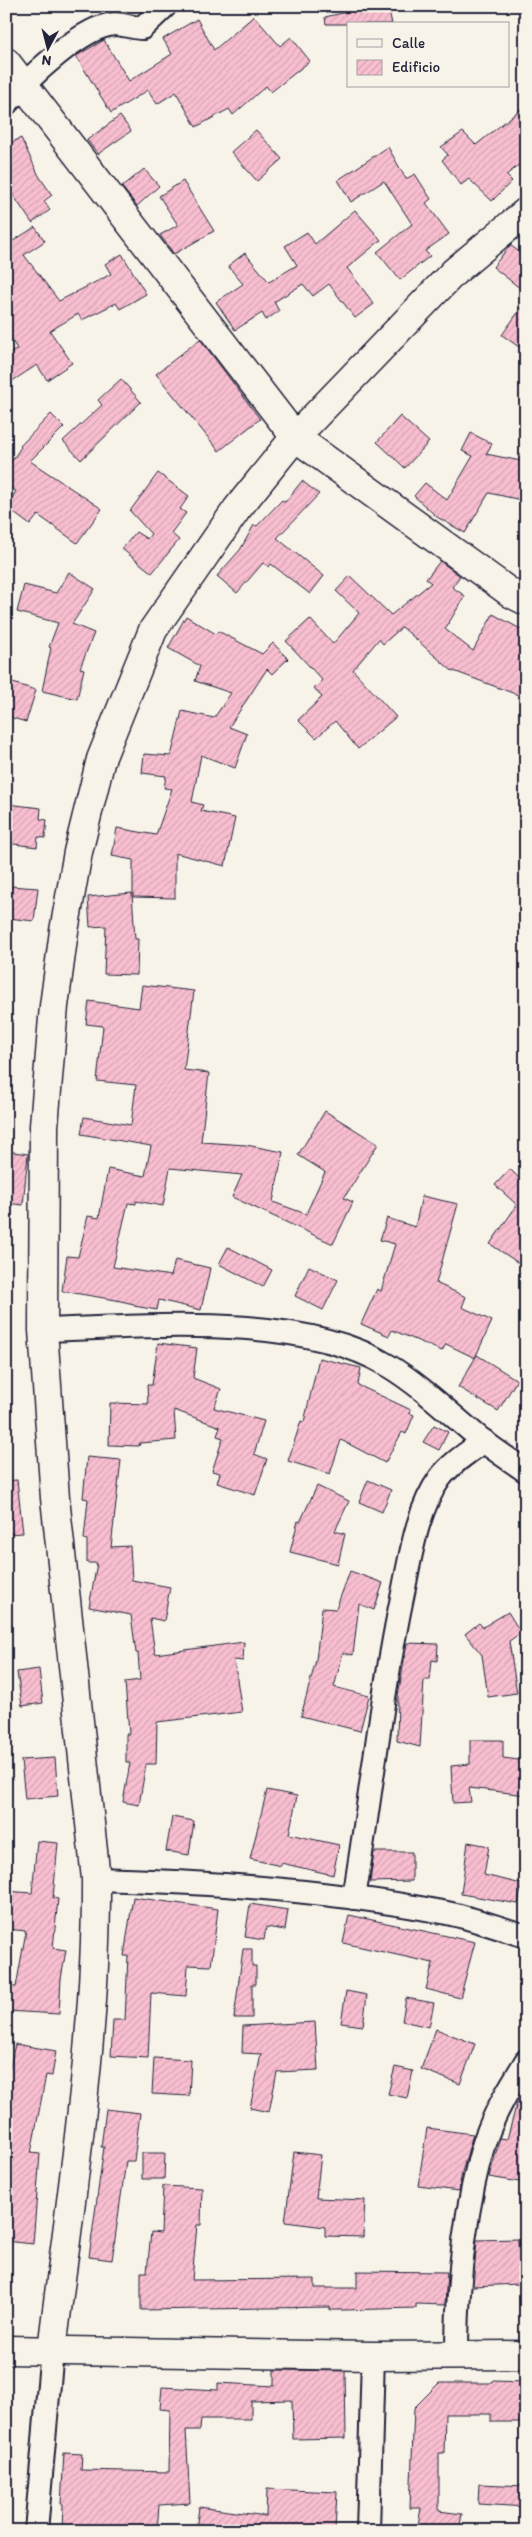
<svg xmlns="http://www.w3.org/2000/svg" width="532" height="2537" font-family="Itim,sans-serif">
<defs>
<pattern id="building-hatch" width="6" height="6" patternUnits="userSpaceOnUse" patternTransform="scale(1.25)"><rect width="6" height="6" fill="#f9bfd0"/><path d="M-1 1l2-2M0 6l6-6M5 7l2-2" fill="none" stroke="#d5a4b4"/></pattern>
</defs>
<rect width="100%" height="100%" fill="#f7f3e8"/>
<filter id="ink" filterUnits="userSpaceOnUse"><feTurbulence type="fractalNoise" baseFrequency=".02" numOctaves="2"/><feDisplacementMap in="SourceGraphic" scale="10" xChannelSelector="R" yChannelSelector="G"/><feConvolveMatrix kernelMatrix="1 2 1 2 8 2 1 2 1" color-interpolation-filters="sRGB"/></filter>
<g filter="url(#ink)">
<g fill="url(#building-hatch)" stroke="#22223b">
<path d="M372 6H388L392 24H326L325 17Z"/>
<path d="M254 16 280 46 291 37 310 61 271 92 266 86 233 115 229 109 196 127 176 92 157 104 148 90 111 113 76 56 104 40 129 81 172 54 163 39 197 19 214 50Z"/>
<path d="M526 105V160L506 175 512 181 492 201 469 179 461 185 442 160 448 155 441 147 463 132 476 145Z"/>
<path d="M120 116 131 131 98 154 87 140Z"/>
<path d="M256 130 282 159 257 181 231 152Z"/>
<path d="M21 138 39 176 52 195 44 201 50 210 32 223 9 189 13 186 6 172V145Z"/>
<path d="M388 147 406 179 415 174 431 199 426 203 449 234 425 251 430 256 400 280 377 252 412 224 384 181 351 202 338 180Z"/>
<path d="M144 169 159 186 137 206 122 187Z"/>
<path d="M183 181 214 231 174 254 160 235 178 225 159 196Z"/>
<path d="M355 210 381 240 347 268 374 304 355 318 329 284 313 296 303 284 274 302 279 311 266 320 262 313 235 330 216 302 243 284 228 266 245 253 269 282 297 265 285 246 307 232 315 244Z"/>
<path d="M35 227 45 241 24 255 59 301 111 274 105 264 122 254 146 294 120 309 116 303 82 320 78 314 50 331 72 363 47 380 37 365 6 385V356L17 349 6 330V232L13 241Z"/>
<path d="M510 245 526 257V293L493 267Z"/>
<path d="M526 301V352L502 335Z"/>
<path d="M200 339 260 419 219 451 156 374Z"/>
<path d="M121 379 141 402 81 460 63 441 102 405 98 400Z"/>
<path d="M51 414 64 427 30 461 102 509 77 543 38 515 30 525 6 507 16 491 6 485V470L21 447 20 446Z"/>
<path d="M400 416 429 442 405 468 377 442Z"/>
<path d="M471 433 492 444 486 454 526 462V501L489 493 465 533 437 517 414 496 425 483 447 500 473 456 462 451Z"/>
<path d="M158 473 189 496 180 509 186 513 171 533 179 540 152 573 122 549 136 532 147 539 151 534 130 511Z"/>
<path d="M302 481 319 494 277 538 324 576 310 594 271 564 269 567 263 563 237 593 217 576 240 550 254 525 257 526 282 500 285 502Z"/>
<path d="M440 561 460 576 452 587 465 596 445 629 473 651 493 614 526 632V698L451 670 402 627 383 644 379 639 353 670 396 717 358 749 335 721 316 738 298 720 322 697 314 688 322 680 286 641 310 619 333 644 359 613 336 591 350 576 391 615 431 583 426 579Z"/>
<path d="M69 572 95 589 72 624 94 633 80 668 84 669 77 699 42 691 51 648 49 647 58 623 17 612 24 585 56 593Z"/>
<path d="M186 616 216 634 218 631 262 654 273 643 288 659 272 674 267 669 229 727 247 734 235 768 201 755 192 802 203 805 201 811 235 818 225 866 175 853V898L133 897V860L112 856 117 828 156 835 172 789 164 788 166 776 142 773 144 754 171 756 182 711 214 718 231 693 195 681 200 666 168 648Z"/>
<path d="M6 681 36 690 26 722 6 716Z"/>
<path d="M7 804 41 808 40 819 47 820 45 838 38 837 37 847 6 843Z"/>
<path d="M10 886 38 888 34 921 8 918Z"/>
<path d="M132 893 135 939H138L137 975 104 974 106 926 90 927 88 897Z"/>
<path d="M142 985 194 991 184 1070 209 1073 201 1142 246 1145 283 1152 273 1202 306 1214 325 1172 298 1155 325 1111 378 1144 344 1198 353 1202 333 1244 232 1197 242 1175 170 1168 163 1206 136 1201V1204L128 1203 113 1267 171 1276 175 1260 210 1268 201 1310 159 1300 157 1310 134 1306V1304L116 1300 62 1291 67 1256 78 1257 88 1216 99 1218 108 1169 145 1176 151 1146 81 1134 84 1117 131 1125 136 1085 97 1081 103 1026 86 1024 89 1001 139 1008Z"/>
<path d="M6 1151 28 1154 23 1205 6 1203Z"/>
<path d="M510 1169 526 1185V1268L490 1244 517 1205 495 1185Z"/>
<path d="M422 1196 458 1204 436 1283 466 1297 462 1307 492 1321 475 1358 446 1344 442 1351 392 1330 389 1336 361 1324 377 1289 381 1291 395 1244 380 1240 387 1218 415 1227Z"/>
<path d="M228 1247 272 1270 263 1287 219 1264Z"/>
<path d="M309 1266 338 1280 323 1310 295 1296Z"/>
<path d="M158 1343 197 1348 193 1378 221 1389 214 1408 264 1421 254 1454 267 1459 255 1495 217 1483 220 1473 212 1471 223 1438 217 1436 220 1427 174 1410 176 1440 140 1443 139 1446 109 1445 110 1403 148 1404 147 1385H152Z"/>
<path d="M477 1355 517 1380 498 1411 458 1387Z"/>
<path d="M319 1358 361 1368 358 1385 411 1410 409 1413 414 1415 406 1434 402 1432 385 1463 341 1440 330 1474 288 1461 301 1421 304 1422Z"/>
<path d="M434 1425 448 1432 439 1450 423 1442Z"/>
<path d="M87 1457 121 1460 111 1547 130 1546 132 1580 170 1587 164 1621 150 1618 155 1654 244 1642 243 1661 234 1660 242 1712 157 1722 156 1764H146L139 1805 123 1802 130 1763H126V1734H129L125 1682 140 1680 138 1653H136L131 1615 89 1607 97 1563H87V1540L84 1539 88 1499 83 1498Z"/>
<path d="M17 1480 23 1533 6 1534V1481Z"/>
<path d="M368 1480 391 1490 382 1512 359 1502Z"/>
<path d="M317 1486 349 1501 335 1531 345 1534 338 1564 290 1552 298 1521 300 1522Z"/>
<path d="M350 1571 383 1583 374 1610 359 1604 353 1655 343 1653 334 1687 369 1696 360 1731 301 1716 316 1660 322 1608 336 1609Z"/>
<path d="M508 1612 521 1633 509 1641 517 1693 488 1697 482 1655 465 1634 479 1623 483 1627Z"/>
<path d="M407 1643 438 1644 437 1661 432 1660 430 1680H424L420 1747 397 1741 398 1696Z"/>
<path d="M39 1669 43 1703 22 1706 17 1672Z"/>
<path d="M470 1740H503V1758L526 1761V1795L469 1788 471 1802 453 1803 451 1766 470 1764Z"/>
<path d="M55 1758 58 1796 25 1799 21 1760Z"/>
<path d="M267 1790 297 1796 289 1834 339 1845 333 1875 281 1863V1866L250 1859Z"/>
<path d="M172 1817 194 1821 189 1855 166 1851Z"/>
<path d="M37 1841 58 1843 53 1898 58 1899 53 1948 66 1950 61 1979 59 2014 6 2011V1986L16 1987 26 1931 6 1929V1891L32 1893Z"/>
<path d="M468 1842 489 1846 484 1875 522 1884 518 1904 461 1894Z"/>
<path d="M374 1852H412V1881L370 1882Z"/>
<path d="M133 1897 218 1909 211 1966 188 1965 186 1996 151 1993 148 2058 111 2056 113 2020H125L128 1956H124Z"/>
<path d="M250 1904 288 1910 285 1930 266 1927 264 1940 245 1937Z"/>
<path d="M349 1915 475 1942 460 1998 426 1989 433 1963 343 1943Z"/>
<path d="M243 1949H252V1966H256V1984H252V2018H234Z"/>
<path d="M346 1991 367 1995 363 2026 341 2023Z"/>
<path d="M406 1998 434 2003 429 2027 402 2021Z"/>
<path d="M315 2022 318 2070 277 2072 269 2112 250 2108 261 2054 242 2053 243 2026Z"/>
<path d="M436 2029 475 2044 460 2084 421 2069Z"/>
<path d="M15 2044 56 2051 52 2076 46 2075 31 2153 40 2154 33 2244 6 2241V2084Z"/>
<path d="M154 2058 191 2060 189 2096 152 2094Z"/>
<path d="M395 2067 413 2071 407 2098 388 2094Z"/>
<path d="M526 2088V2183L489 2177 500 2138 507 2139 517 2103Z"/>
<path d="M106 2109 140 2113 134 2161H126L112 2260 89 2257 104 2147H101Z"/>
<path d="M427 2128 473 2134 462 2172 459 2191 418 2186Z"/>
<path d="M294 2152 321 2155 316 2198 365 2200 363 2237 325 2236V2227L285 2222Z"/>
<path d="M142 2153H165L164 2179H142Z"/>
<path d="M163 2186 202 2188 201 2225H197L192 2280 315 2279V2288H357V2271L447 2272 445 2305 416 2304V2308L345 2310H330V2307L141 2310V2272H147L151 2232 161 2233Z"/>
<path d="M518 2239 520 2284 473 2286 477 2240Z"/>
<path d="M274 2370 345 2371 346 2438 293 2439 292 2400 251 2401V2419H201L200 2430H186L190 2503 159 2505 157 2531H62L63 2504H61L64 2453 82 2454 81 2470 169 2472 170 2410 160 2409 162 2387 218 2390V2383L274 2386Z"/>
<path d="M492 2381 526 2382V2422H491V2414H445L444 2453H439V2511L462 2514 459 2530 418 2525 421 2508H410L414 2408 439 2383H492Z"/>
<path d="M479 2484 526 2486V2507L478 2504Z"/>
<path d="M267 2489 337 2492 335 2531H196L199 2507 266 2516Z"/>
</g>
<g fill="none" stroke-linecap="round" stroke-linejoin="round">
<defs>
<g id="minor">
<path d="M6 104C27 80 81 26 115 24 123 24 133 28 142 28L165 6"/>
<path d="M43 1330C143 1327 300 1312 387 1365 422 1386 451 1415 482 1440 496 1451 511 1461 526 1471"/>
<path d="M96 1879C212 1882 328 1890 442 1912 470 1917 498 1928 526 1936"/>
<path d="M354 1898C371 1795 382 1691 404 1588 411 1553 418 1508 440 1478 451 1463 469 1452 484 1441"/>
<path d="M457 2355C457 2297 461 2245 473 2187 477 2169 481 2149 488 2132 498 2106 512 2084 526 2061"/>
<path d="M36 2531 52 2350"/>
<path d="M368 2531 373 2356"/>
</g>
<g id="tertiary">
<path d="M6 62 295 437 512 594 526 601"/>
<path d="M6 2350 373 2356 526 2355"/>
<path d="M52 2350C71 2193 97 2037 96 1879L55 1498 43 1330 44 1126 54 1006 64 931 78 852 101 759 153 630 237 509 295 437 454 272 526 212"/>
</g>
</defs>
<use href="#minor" stroke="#22223b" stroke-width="26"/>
<use href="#tertiary" stroke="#22223b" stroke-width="31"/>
<use href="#minor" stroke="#f7f3e8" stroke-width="22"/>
<use href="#tertiary" stroke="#f7f3e8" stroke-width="28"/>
</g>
</g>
<rect width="532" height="2537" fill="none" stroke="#f7f3e8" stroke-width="25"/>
<rect x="12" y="12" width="507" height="2512" fill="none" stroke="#22223b" stroke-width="2" filter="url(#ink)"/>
<rect x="347" y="22" width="162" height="65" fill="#f7f3e8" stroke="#a29fa3"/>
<rect x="357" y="39" width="25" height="8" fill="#f7f3e8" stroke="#a29fa3"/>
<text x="392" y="48" font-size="15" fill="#22223b">Calle</text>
<rect x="357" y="60" width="25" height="15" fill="url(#building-hatch)" stroke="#a29fa3"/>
<text x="392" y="72" font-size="15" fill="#22223b">Edificio</text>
<g transform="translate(48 48) rotate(187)" stroke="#f7f3e8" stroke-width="4" paint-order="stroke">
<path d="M0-4L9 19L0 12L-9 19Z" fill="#22223b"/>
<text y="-8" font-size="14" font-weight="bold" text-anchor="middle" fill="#22223b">N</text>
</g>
</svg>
